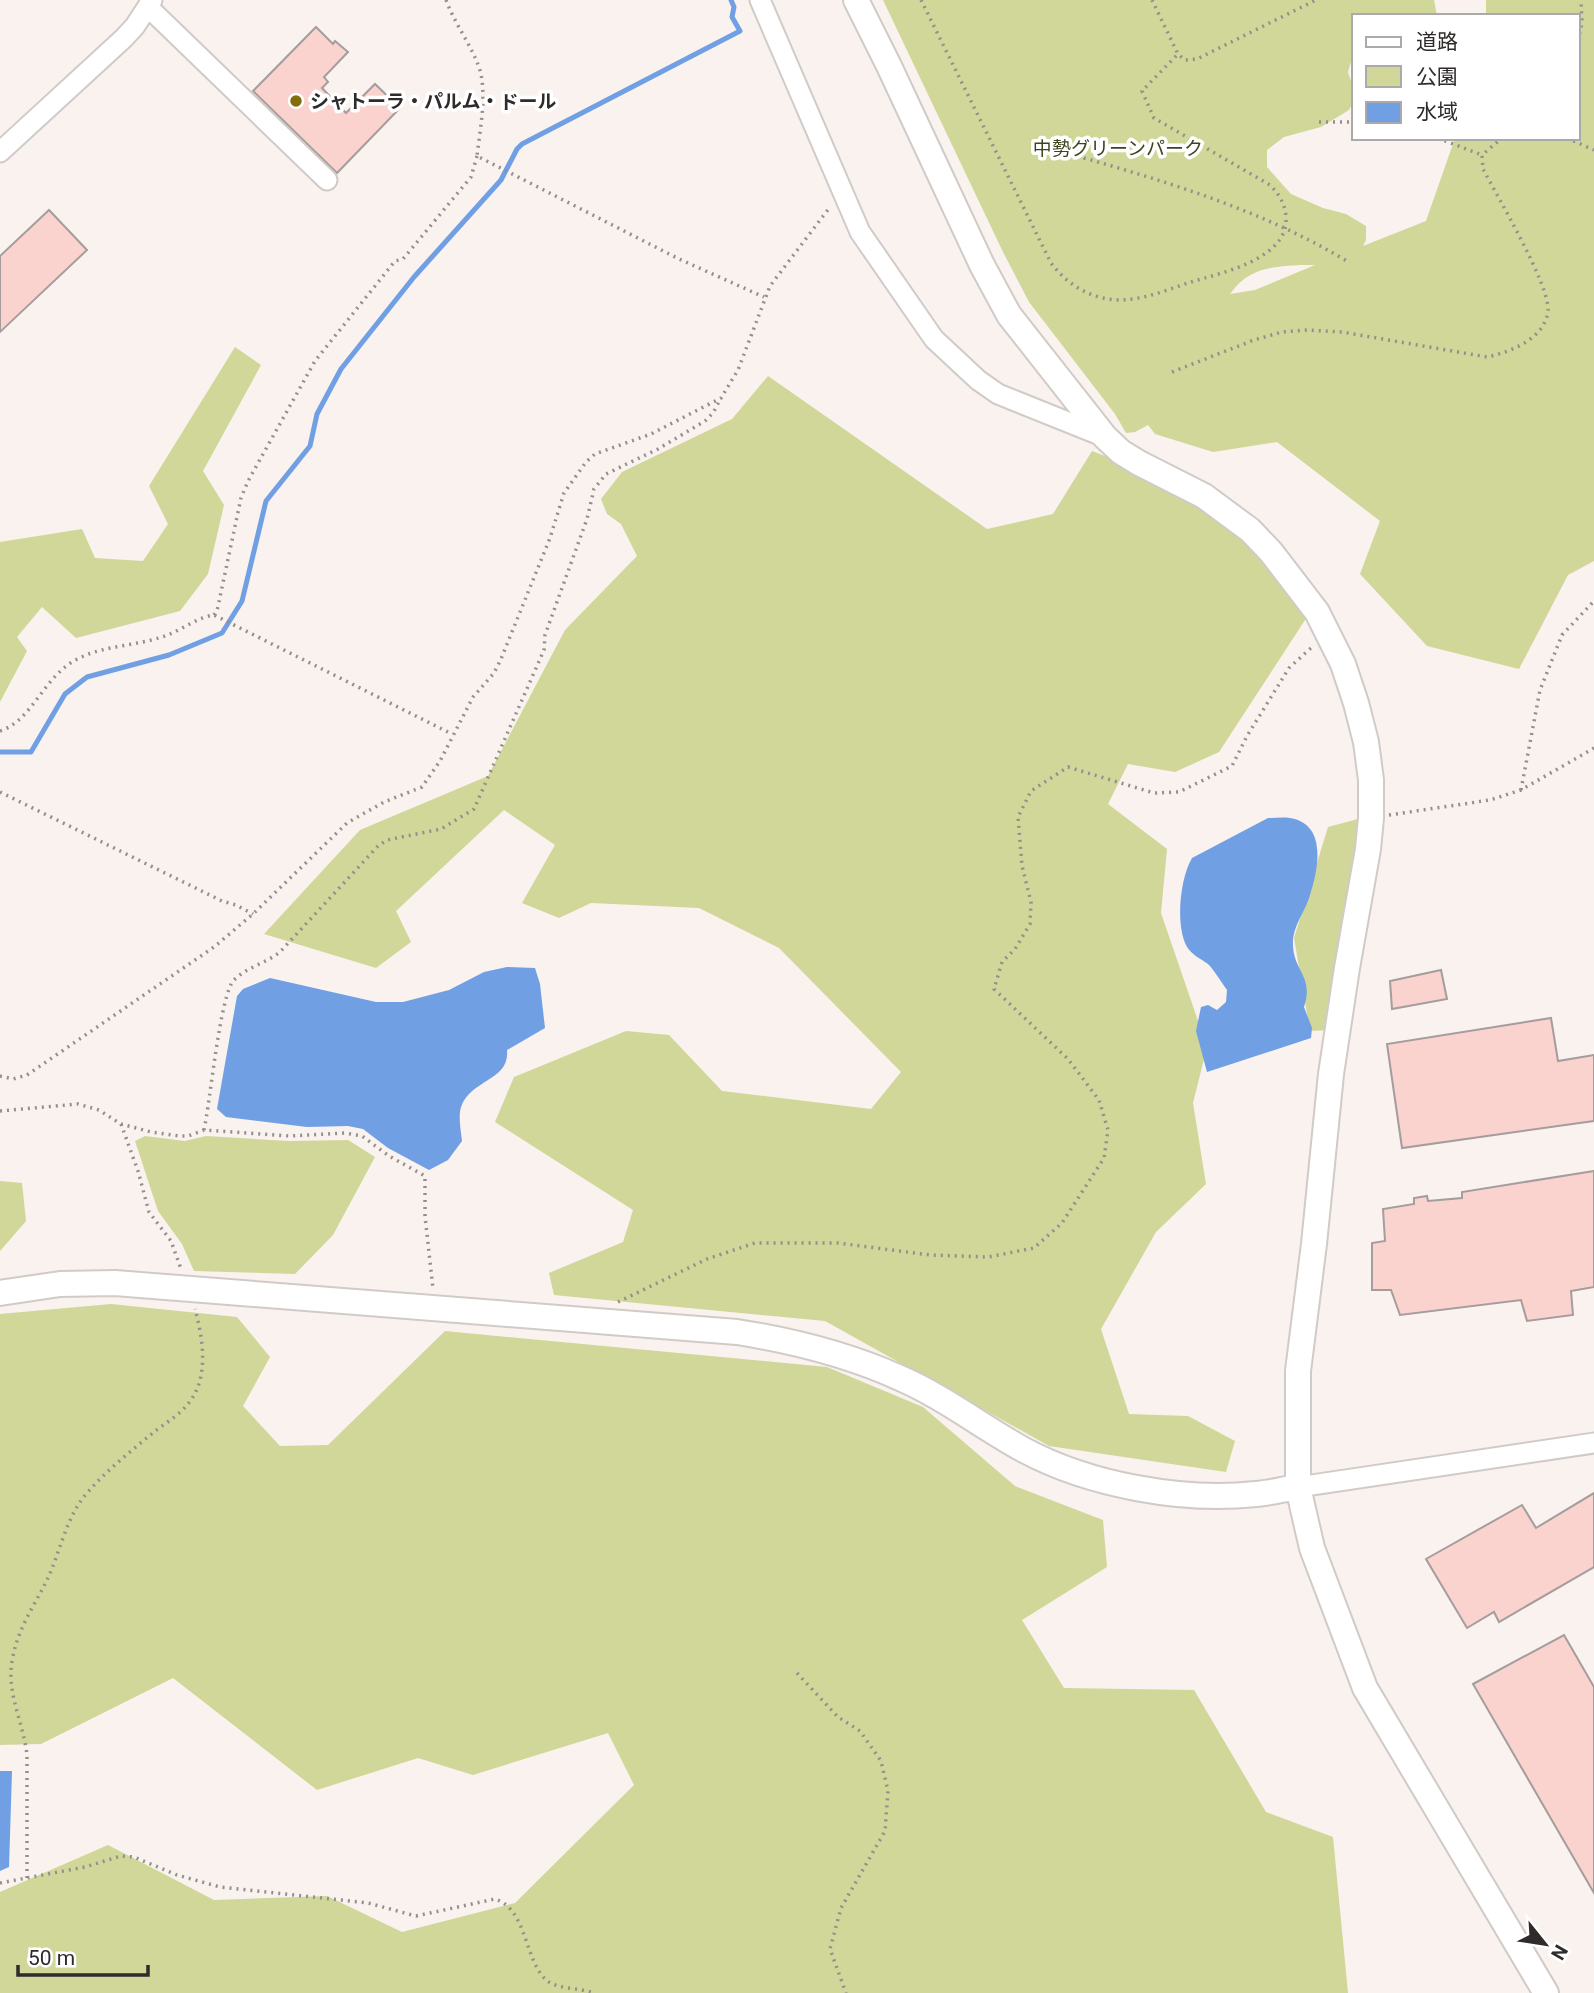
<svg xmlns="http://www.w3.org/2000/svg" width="1594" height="1993" font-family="Roboto,'Noto Sans JP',sans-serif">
<rect width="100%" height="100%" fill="#f9f2ee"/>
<g fill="#d0d799" fill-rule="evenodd">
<path d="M883 0H1434L1437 16H1354V51L1348 72 1354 91V100L1349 110 1321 127 1284 137 1267 150V167L1291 194 1323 208 1346 214 1366 226V240L1363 246 1426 221 1455 138H1578V16H1486V0H1594V561L1568 575 1519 669 1427 646 1360 574 1380 521 1277 442 1213 452 1155 434 1148 425 1135 432 1126 433 1115 414 1029 302 1003 252ZM1301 265H1315L1255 290 1230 294C1249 267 1271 267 1301 265Z"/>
<path d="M235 347 261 365 203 471 224 505 208 574 180 611 76 638 42 607 17 637 27 651 0 702V542L82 529 95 558 143 561 168 524 149 486Z"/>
<path d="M768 376 987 529 1053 514 1092 451 1193 490 1250 543 1307 617 1219 752 1175 772 1128 764 1108 804 1167 849 1161 913 1207 1047 1193 1103 1206 1184 1156 1232 1101 1329 1129 1414 1188 1416 1235 1441 1226 1472 1049 1446 825 1321 554 1295 549 1273 623 1242 633 1210 495 1122 514 1077 626 1031 669 1035 722 1091 871 1109 901 1072 779 948 699 908 591 903 559 918 522 903 555 845 504 810 396 911 411 942 376 968 264 934 360 830 488 776 565 630 637 556 621 524 607 514 601 499 622 472 732 419Z"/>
<path d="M1358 819 1349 910 1328 1030 1310 1031 1294 938 1328 827Z"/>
<path d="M145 1136 185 1141 206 1136 289 1141 348 1140 375 1157 333 1235 295 1274 194 1271 182 1244 158 1211 135 1141Z"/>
<path d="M0 1181 22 1183 26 1221 0 1251Z"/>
<path d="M111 1304 237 1317 270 1357 243 1406 280 1446 328 1445 445 1331 827 1367 923 1407 1015 1486 1103 1520 1107 1567 1022 1620 1064 1688 1194 1690 1266 1812 1333 1837 1348 1993H0V1892L108 1845 214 1900 327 1896 402 1932 515 1903 634 1785 608 1733 473 1775 418 1758 317 1790 173 1678 41 1744 0 1745V1314Z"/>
</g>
<g fill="#719fe3">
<path d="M1268 818C1275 818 1283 817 1290 818 1328 824 1318 870 1310 895 1305 913 1292 926 1293 946 1294 971 1314 977 1304 1007L1312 1028 1311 1038 1207 1072 1196 1031 1201 1007 1208 1005 1217 1010 1226 1002 1227 990C1221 982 1215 971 1208 964 1201 959 1192 955 1187 947 1175 926 1180 878 1192 858Z"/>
<path d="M507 967 535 968 540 984 545 1028 507 1050C510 1081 471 1079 461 1107 458 1117 461 1131 462 1141L448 1160 429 1170 388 1148 363 1129 348 1126 307 1127 226 1117 217 1109 237 996 243 989 270 978 376 1002H403L449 990 484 972Z"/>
<path d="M0 1771H12L9 1867 0 1871Z"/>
</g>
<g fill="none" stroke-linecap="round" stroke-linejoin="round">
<path stroke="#719fe3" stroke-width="5" d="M0 752H31L65 694 87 677 169 655 222 633 242 601 266 501 310 446 317 414 341 369 414 277 501 180 517 149 522 144 740 31 732 17 734 7 731 0"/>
</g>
<g fill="#fad2ce" stroke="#a49d9c" stroke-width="2">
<path d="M316 27 333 44 335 41 348 52 324 77 328 82 322 88 346 113 375 84 400 108 337 173 253 91Z"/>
<path d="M49 210 87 250 0 332V256Z"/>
<path d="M1441 970 1447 999 1392 1009 1390 981Z"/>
<path d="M1551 1018 1558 1061 1594 1055V1121L1402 1148 1387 1044Z"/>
<path d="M1594 1171V1287L1571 1291 1573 1315 1527 1321 1521 1300 1400 1315 1391 1290H1372V1243L1385 1241 1383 1209 1414 1204V1198L1427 1196 1428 1201 1462 1198V1192Z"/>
<path d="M1594 1493V1567L1499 1622 1494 1612 1467 1628 1426 1559 1522 1505 1536 1528Z"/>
<path d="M1564 1635 1594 1687V1893L1473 1684Z"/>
</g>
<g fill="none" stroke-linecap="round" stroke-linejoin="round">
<defs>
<g id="minor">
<path d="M760 0 860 232 934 339 978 380 998 394 1105 437"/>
<path d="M148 7 327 180"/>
<path d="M0 152 124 38 135 26 152 0"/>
<path d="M1298 1487 1594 1443"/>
</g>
<g id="tertiary">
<path d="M856 0 889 66 982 265 1009 315 1105 437 1121 452 1139 463 1204 496 1250 530 1271 552 1317 612 1343 664 1356 703 1366 742 1371 780V818L1368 849 1347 968 1331 1074 1314 1244 1298 1371V1487L1312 1548 1365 1688 1546 1993"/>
<path d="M0 1293 60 1284 115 1283 737 1332C794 1341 847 1354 900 1378 944 1397 982 1427 1024 1450 1089 1485 1183 1502 1256 1494 1270 1493 1284 1489 1298 1487"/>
</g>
</defs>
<use href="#minor" stroke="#d1cbc7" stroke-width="23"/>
<use href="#tertiary" stroke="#d1cbc7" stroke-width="28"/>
<g stroke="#948f8c" stroke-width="3.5" stroke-dasharray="2 5" stroke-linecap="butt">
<path d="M446 0C455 25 475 50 481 74 486 100 480 130 477 156L679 259 764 297"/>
<path d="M921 0 1051 263C1064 280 1081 293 1103 298 1133 305 1163 291 1191 282 1221 273 1289 259 1286 217 1285 204 1279 194 1270 185L1154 118 1142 91 1178 54"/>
<path d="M1152 0 1178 54 1185 60 1197 59 1316 0"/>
<path d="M1578 41 1582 23 1581 0"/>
<path d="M1319 122H1354"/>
<path d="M1438 138 1482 155"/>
<path d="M1567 138 1594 150"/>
<path d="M1075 147 1084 158C1175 184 1268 213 1350 263"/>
<path d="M1172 372 1254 340 1282 332 1307 330 1342 332 1487 357C1510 352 1545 339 1548 311 1550 285 1497 196 1483 169L1482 155 1502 138"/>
<path d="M214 615 217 611 241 498 248 481 315 361 395 261 403 259 471 177 477 156"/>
<path d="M0 731C31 721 42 681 72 662 101 644 139 647 170 634 184 628 199 617 214 615L452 734"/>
<path d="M1521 790 1540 690 1562 635 1594 601"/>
<path d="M0 792 222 901 236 905 253 914"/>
<path d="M1389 815 1490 800 1521 790 1594 748"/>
<path d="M0 1076 13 1079 27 1075 214 947 253 914 347 823 384 802 422 787 440 761 473 697 494 673 501 659 550 538 564 493 586 462 595 454 651 434 721 398 738 370 770 286 830 207"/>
<path d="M0 1111 78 1104 99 1110 121 1124 151 1132 180 1136H188L204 1130 290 1136 345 1133 362 1136 389 1156 425 1176V1216L433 1289"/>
<path d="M121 1124 138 1171 149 1212 171 1241 181 1269"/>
<path d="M204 1130C210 1104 220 994 234 980 247 967 266 963 280 952L378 846 387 840 441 829 474 809 544 650 545 635 587 519 594 489 606 474 658 449 705 421 713 413 721 398"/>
<path d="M618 1302 707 1259 755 1243H838L930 1255 988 1257 1034 1248 1062 1223 1104 1158 1108 1130 1099 1100 1068 1059 994 989 1002 962 1015 949 1030 924 1031 902 1022 866 1018 817 1031 791 1068 767 1154 793 1179 792 1232 766 1247 736 1289 668 1312 647"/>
<path d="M797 1673 838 1717 860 1731 881 1761 888 1791 885 1831 841 1908 830 1949 846 1993"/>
<path d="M27 1878V1755C23 1720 5 1692 13 1656 18 1630 33 1607 45 1584 60 1555 65 1518 87 1493 107 1470 131 1451 154 1432 164 1424 178 1416 187 1405 210 1379 203 1339 195 1309"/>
<path d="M0 1883 85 1867 121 1856 134 1857 177 1875 220 1887 368 1903 416 1916 495 1899C527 1909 524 1959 546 1980 558 1990 579 1987 593 1993"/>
</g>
<use href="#minor" stroke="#fff" stroke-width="19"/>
<use href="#tertiary" stroke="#fff" stroke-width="24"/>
</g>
<circle fill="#836e0b" stroke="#fff" stroke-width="2.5" cx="296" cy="101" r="7"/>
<g text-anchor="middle" stroke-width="7" stroke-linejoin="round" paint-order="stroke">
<g font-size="19" font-weight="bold" fill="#2e2b2a" stroke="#fff" text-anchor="start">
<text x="310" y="108">シャトーラ・パルム・ドール</text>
</g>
<g font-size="19" fill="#3f431d" stroke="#fff">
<text x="1118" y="155">中勢グリーンパーク</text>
</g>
</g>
<rect x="1352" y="14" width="228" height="126" fill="#ffffff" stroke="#abaaaa" stroke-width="2"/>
<rect x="1366" y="37" width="35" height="10" fill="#ffffff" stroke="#abaaaa" stroke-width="2"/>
<text x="1416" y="49" font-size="21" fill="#2e2b2a">道路</text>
<rect x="1366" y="66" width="35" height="21" fill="#d0d799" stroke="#abaaaa" stroke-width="2"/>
<text x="1416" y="84" font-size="21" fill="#2e2b2a">公園</text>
<rect x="1366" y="102" width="35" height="21" fill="#719fe3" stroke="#abaaaa" stroke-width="2"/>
<text x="1416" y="119" font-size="21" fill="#2e2b2a">水域</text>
<g transform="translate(1545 1944) rotate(120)" stroke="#ffffff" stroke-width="5" paint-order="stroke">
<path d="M0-5L12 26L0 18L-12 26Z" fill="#2e2b2a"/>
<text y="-10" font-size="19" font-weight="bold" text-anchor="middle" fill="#2e2b2a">N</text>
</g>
<path d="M18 1965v10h130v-10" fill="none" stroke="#2e2b2a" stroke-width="3.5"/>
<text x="28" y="1965" font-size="21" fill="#2e2b2a" stroke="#ffffff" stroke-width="5" paint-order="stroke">50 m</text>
</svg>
